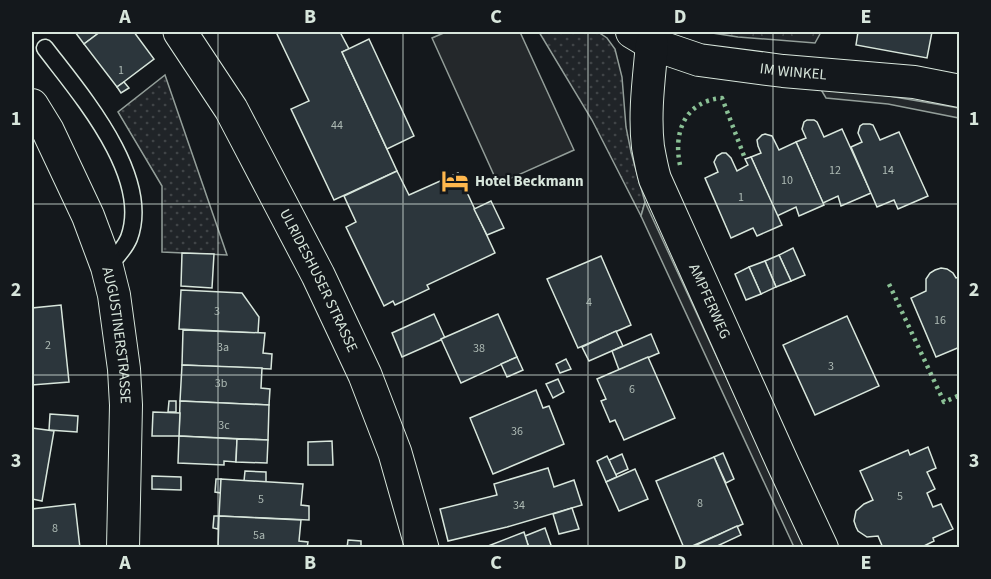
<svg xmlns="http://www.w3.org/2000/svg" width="991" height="579" font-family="'Source Sans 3',sans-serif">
<defs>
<pattern id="grass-dots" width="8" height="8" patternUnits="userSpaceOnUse" patternTransform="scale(1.5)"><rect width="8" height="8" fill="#202428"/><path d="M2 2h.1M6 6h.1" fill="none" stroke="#404447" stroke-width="1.8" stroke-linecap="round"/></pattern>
<pattern id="forest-crowns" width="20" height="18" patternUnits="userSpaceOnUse" patternTransform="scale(1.5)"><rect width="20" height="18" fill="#202428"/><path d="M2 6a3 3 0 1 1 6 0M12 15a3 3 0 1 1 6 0" fill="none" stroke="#404447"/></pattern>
</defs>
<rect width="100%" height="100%" fill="#14181c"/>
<g fill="url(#grass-dots)" stroke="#939e99" stroke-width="1.5">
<path d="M539 32H598L607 38 615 49 622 77 626 127 631 152 645 202 641 216 592 120Z"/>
<path d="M165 75 227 255 162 252V186L118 112Z"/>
</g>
<path fill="url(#forest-crowns)" stroke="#939e99" stroke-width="1.5" d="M706 32H821L815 43 738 37Z"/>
<g fill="#24282b" stroke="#939e99" stroke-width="1.5">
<path d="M446 32H520L574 150 498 184 432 38Z"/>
<path d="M820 88 889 96 959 108V118L888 104 826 98Z"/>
<path d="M645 202 805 547H794L641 216Z"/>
</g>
<g fill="#2c363c" stroke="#d8e6dc" stroke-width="1.5">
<path d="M75 32H100L84 44Z"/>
<path d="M100 32H134L154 59 117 87 84 44Z"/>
<path d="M276 32H340L349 49 342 52 397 171 334 200 291 109 309 101Z"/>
<path d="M858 32H932L927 58 856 45Z"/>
<path d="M369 39 414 136 387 149 342 52Z"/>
<path d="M124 82 129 88 121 93 117 87Z"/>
<path d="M807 120H814L817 122 824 137 842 129 871 193 841 206 838 196 823 203 796 142 806 138 802 129 804 122Z"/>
<path d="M863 124H870L873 125 880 140 899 132 928 196 898 209 894 200 877 207 851 147 862 142 858 133 860 126Z"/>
<path d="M765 134 772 136 779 150 796 142 824 205 799 216 796 207 777 216 751 157 761 153 758 146 757 140 762 135Z"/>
<path d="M722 153H726L731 158 737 171 748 165 745 159 751 157 782 225 757 236 753 228 731 238 705 178 718 172 714 162 717 156Z"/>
<path d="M397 171 409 195 458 173 495 253 427 285 429 289 395 305 393 301 384 306 346 227 356 222 344 196Z"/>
<path d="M491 201 504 228 487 235 474 209Z"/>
<path d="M793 248 805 275 791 281 779 255Z"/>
<path d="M182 253 214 254 212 288 181 286Z"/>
<path d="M779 255 791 281 776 287 765 261Z"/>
<path d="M601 256 631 325 578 348 547 279Z"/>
<path d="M765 261 776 287 761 294 749 267Z"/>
<path d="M749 267 761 294 746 300 735 274Z"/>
<path d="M941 268 947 269 953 273 956 278 960 277V347L936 357 911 298 926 291V279L930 273 935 270Z"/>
<path d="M181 290 242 293 259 317 258 333 179 329Z"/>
<path d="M61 305 69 382 32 385V308Z"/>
<path d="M434 314 445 338 402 357 392 333Z"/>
<path d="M498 314 517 357 461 383 441 339Z"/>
<path d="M847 316 879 386 815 415 783 345Z"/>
<path d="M183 330 265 333 263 353 272 354 271 369 182 365Z"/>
<path d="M616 331 623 346 589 361 582 347Z"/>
<path d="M651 334 659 353 619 370 612 351Z"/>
<path d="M517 357 523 370 507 377 501 364Z"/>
<path d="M648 357 675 418 624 440 615 420 610 422 601 401 606 399 597 379Z"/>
<path d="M566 359 571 369 560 373 556 364Z"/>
<path d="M182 365 262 368 261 388 270 389 269 405 180 401Z"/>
<path d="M558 379 564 392 553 398 546 384Z"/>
<path d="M536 390 543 408 549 406 564 444 493 474 470 418Z"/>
<path d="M169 401H176V412H168Z"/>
<path d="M180 401 269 405 268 440 179 436Z"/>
<path d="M153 412 180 413 179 436H152Z"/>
<path d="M50 414 78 416 77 432 49 430Z"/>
<path d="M32 428 54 431 42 501 32 499Z"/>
<path d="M179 436 237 439 236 462 224 461V465L178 463Z"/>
<path d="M237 439 268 440 267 463 236 462Z"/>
<path d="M332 441 333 465H308V442Z"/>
<path d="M928 447 936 468 927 472 935 489 927 493 933 507 941 504 953 529 933 538 934 541 920 548H883L878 536 867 537 858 531 856 527 854 521 856 511 864 504 873 500 860 471 908 450 910 455Z"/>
<path d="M723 453 734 479 726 483 714 457Z"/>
<path d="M622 454 628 469 615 475 609 460Z"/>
<path d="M607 456 617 477 606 482 597 461Z"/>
<path d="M714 457 743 524 690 547 684 548 656 481Z"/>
<path d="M548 468 554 487 574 480 582 505 507 527 448 541 440 509 497 495 494 484Z"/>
<path d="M635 469 648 499 619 511 606 482Z"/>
<path d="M245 471 266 472V482L244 481Z"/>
<path d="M152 476 181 477V490L152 489Z"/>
<path d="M216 479H221V493L215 492Z"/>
<path d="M221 479 303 484 301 505 309 506V520L219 516Z"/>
<path d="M75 504 80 548H32V509Z"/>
<path d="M572 508 579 529 559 534 553 514Z"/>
<path d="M214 516H219L218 529 213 528Z"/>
<path d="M219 516 301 520 299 541 308 542 307 548H218Z"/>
<path d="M737 526 741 535 713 548H690Z"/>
<path d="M545 528 552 548H529L525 536Z"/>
<path d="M524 532 529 548H483Z"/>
<path d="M348 540 361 541V548H347Z"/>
</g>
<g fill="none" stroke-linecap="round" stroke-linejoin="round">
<defs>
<path id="lane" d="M45 48C80 94 152 176 129 238 124 250 115 258 107 267"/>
<g id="street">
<path id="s1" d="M632 32 652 44 699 60 783 71 914 82 960 91"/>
<path id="s2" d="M652 44C649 78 644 113 648 147 650 158 652 169 655 179L783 464 822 548"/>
<path id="s3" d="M32 105 48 131 88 216 107 267 114 295 124 369 126 405 123 548"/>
</g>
<g id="secondary">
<path id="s4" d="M180 32 231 109 318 275 365 375 395 453 422 548"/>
</g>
</defs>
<use href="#lane" stroke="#d8e6dc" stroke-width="19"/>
<use href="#street" stroke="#d8e6dc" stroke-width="34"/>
<use href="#secondary" stroke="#d8e6dc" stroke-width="35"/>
<use href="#lane" stroke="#14181c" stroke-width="16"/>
<use href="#street" stroke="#14181c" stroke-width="32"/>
<use href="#secondary" stroke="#14181c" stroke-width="33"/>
<g stroke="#8ac095" stroke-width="4.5" stroke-dasharray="3 4.5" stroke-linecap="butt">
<path d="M680 165C673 132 685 101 722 98L744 156"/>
<path d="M889 284 944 402 960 395"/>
</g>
</g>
<path fill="none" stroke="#d8e6dc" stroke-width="1.5" stroke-opacity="0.55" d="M218 32V548M403 32V548M588 32V548M773 32V548M32 204H960M32 375H960"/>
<defs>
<symbol id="hotel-bare" viewBox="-9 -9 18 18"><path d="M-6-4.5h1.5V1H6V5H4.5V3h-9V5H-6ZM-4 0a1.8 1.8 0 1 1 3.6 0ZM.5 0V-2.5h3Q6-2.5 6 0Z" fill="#ffb74d" stroke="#14181c" stroke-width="2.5" paint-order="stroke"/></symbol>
</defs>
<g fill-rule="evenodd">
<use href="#hotel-bare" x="436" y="162" width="38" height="38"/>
</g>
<g text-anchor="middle" stroke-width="4.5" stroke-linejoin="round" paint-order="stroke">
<g font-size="12" fill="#adbab4">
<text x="121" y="74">1</text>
<text x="337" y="129">44</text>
<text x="835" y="174">12</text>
<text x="888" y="174">14</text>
<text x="787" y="184">10</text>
<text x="741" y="201">1</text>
<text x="589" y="306">4</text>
<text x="217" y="315">3</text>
<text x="940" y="324">16</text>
<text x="48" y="349">2</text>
<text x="223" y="351">3a</text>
<text x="479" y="352">38</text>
<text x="831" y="370">3</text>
<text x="221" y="387">3b</text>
<text x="632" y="393">6</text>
<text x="224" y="429">3c</text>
<text x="517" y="435">36</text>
<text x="900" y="500">5</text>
<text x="261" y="503">5</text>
<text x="700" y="507">8</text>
<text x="519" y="509">34</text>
<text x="55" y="532">8</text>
<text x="259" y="539">5a</text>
</g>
<g font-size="15" fill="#d8e6dc" stroke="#14181c">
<text dy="5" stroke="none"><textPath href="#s1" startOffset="168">IM WINKEL</textPath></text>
<text dy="5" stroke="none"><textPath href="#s4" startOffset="285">ULRIDESHUSER STRASSE</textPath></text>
<text dy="5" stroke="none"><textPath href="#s2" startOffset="270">AMPFERWEG</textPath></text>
<text dy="5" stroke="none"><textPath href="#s3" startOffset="248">AUGUSTINERSTRASSE</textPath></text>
</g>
<g font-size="15" font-weight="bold" fill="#d8e6dc" stroke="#14181c" text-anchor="start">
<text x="475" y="186">Hotel Beckmann</text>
</g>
</g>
<rect width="991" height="579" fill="none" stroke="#14181c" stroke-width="66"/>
<rect x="33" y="33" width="925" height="513" fill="none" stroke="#d8e6dc" stroke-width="2"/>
<g font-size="20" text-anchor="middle" font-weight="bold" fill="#d8e6dc">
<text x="125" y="23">A</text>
<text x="310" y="23">B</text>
<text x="496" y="23">C</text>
<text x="680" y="23">D</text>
<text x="866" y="23">E</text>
<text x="16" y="125">1</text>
<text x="974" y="125">1</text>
<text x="16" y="296">2</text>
<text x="974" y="296">2</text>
<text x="16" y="467">3</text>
<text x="974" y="467">3</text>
<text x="125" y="569">A</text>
<text x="310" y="569">B</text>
<text x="496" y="569">C</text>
<text x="680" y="569">D</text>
<text x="866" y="569">E</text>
</g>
</svg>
